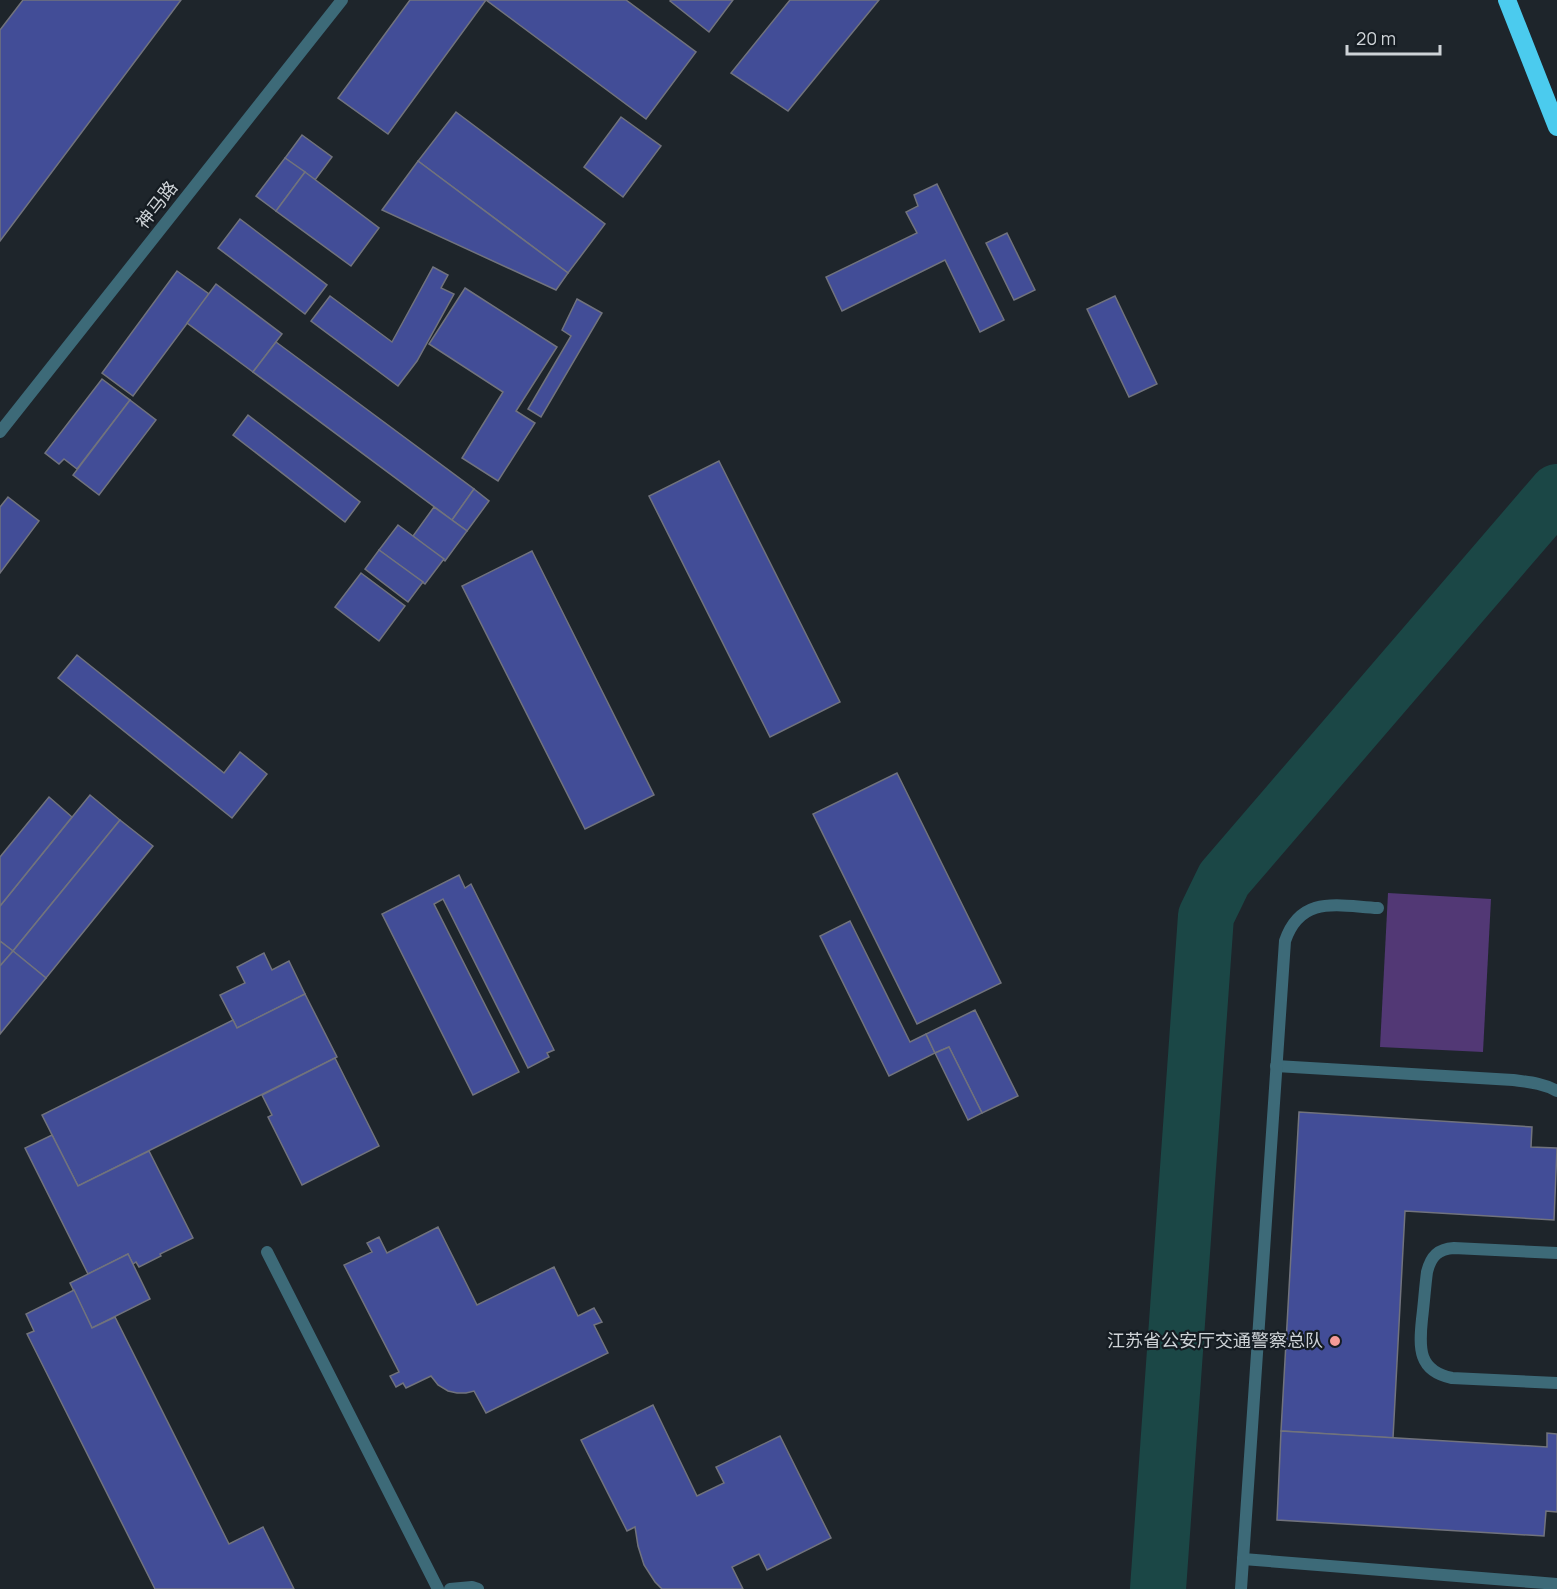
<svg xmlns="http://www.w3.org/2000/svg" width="1557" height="1589" font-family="Manrope,'Noto Sans SC',sans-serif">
<rect width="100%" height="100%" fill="#1e252b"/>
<path fill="#523875" d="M1388 893 1491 899 1483 1052 1380 1047Z"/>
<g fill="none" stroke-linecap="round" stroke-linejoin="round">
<path stroke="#1b4746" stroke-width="56" d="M1158 1589 1206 916 1224 879 1557 492"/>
</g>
<g fill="#424d97" stroke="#71737d" stroke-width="1.5">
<path d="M23 0H181L0 241V30Z"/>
<path d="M410 0H486L388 134 338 98Z"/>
<path d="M486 0H626L696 52 646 119Z"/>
<path d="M671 0H733L709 32 670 1Z"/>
<path d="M790 0H879L788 111 731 73Z"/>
<path d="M456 112 605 224 568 273 418 161Z"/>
<path d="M621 117 661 146 623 197 584 167Z"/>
<path d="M302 135 332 157 315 180 285 158Z"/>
<path d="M285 158 305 172 276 211 256 196Z"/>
<path d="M418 161 568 273 556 290 382 210Z"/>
<path d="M305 172 379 228 351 266 276 211Z"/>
<path d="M937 184 1004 320 980 332 945 260 842 311 826 277 917 233 906 212 918 206 914 195Z"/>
<path d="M240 219 327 285 305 314 218 248Z"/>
<path d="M1007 233 1035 290 1014 300 986 243Z"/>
<path d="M433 267 448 275 441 288 454 294 417 361 398 386 311 321 330 296 392 342Z"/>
<path d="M177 271 209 294 133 396 102 373Z"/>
<path d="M216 284 282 334 253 372 187 323Z"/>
<path d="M465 288 557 347 516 411 535 423 498 481 462 458 503 392 429 344Z"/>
<path d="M1115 296 1157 384 1129 397 1087 309Z"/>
<path d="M577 299 602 313 541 417 528 409 571 336 562 330Z"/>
<path d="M276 342 474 489 452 520 253 372Z"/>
<path d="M102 379 130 400 77 469 64 459 59 464 45 453Z"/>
<path d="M130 400 156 420 99 495 73 475Z"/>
<path d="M248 415 360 502 345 522 233 435Z"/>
<path d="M719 461 840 702 770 737 649 496Z"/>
<path d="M474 489 489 501 467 531 452 520Z"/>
<path d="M8 497 39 521 0 573V507Z"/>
<path d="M434 507 467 531 445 561 413 536Z"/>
<path d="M398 525 444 559 425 584 379 550Z"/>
<path d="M379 550 423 582 408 602 365 569Z"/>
<path d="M532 551 654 795 585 829 462 586Z"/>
<path d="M361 573 405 606 379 641 335 607Z"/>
<path d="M77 655 224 773 240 752 267 774 232 818 58 678Z"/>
<path d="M897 773 1001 983 917 1024 813 814Z"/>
<path d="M90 795 120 820 13 951 0 941V906Z"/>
<path d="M49 797 72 817 0 906V857Z"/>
<path d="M120 820 153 846 46 978 13 951Z"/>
<path d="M459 875 465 888 471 884 554 1050 547 1053 549 1057 528 1068 443 899 434 904 519 1072 473 1095 382 914Z"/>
<path d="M850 921 910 1042 926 1034 935 1053 889 1076 820 936Z"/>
<path d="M0 941 13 951 0 966Z"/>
<path d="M13 951 46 978 0 1034V966Z"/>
<path d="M264 953 272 970 289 961 305 994 237 1028 220 995 245 983 237 967Z"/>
<path d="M305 994 337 1057 78 1186 42 1115 233 1020 237 1028Z"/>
<path d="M975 1010 1018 1096 982 1113 949 1047 935 1053 926 1034Z"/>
<path d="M949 1047 982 1113 968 1120 935 1053Z"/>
<path d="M335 1058 379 1146 302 1185 268 1117 272 1115 262 1095Z"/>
<path d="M1299 1112 1532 1127 1531 1147 1557 1148 1554 1220 1405 1211 1393 1438 1281 1431Z"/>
<path d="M52 1135 78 1186 149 1151 193 1238 160 1254 161 1256 139 1267 136 1262 133 1264 128 1254 88 1274 25 1148Z"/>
<path d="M438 1227 477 1305 554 1267 578 1316 594 1308 602 1322 594 1325 608 1353 486 1413 474 1391 466 1393H457L448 1391 438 1385 431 1376 406 1388 403 1383 396 1387 390 1376 399 1372 344 1265 372 1252 367 1243 379 1237 387 1253Z"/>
<path d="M128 1254 150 1299 92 1328 70 1283Z"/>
<path d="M74 1290 92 1328 115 1317 229 1544 263 1527 294 1589H155L27 1334 34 1331 26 1314Z"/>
<path d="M653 1405 697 1496 724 1483 716 1467 780 1436 831 1538 767 1570 759 1554 732 1567 743 1589H662L655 1582 644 1565 638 1546 635 1527 627 1531 581 1440Z"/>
<path d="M1281 1431 1547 1447V1433L1557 1434V1512L1546 1511 1544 1536 1277 1520Z"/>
</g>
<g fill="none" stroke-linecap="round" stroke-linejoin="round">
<g stroke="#3d6a78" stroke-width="12">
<path d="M1276 1066 1513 1080C1528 1082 1543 1083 1557 1091"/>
<path d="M267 1252 438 1589"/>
<path d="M1557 1253 1454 1248C1438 1249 1431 1256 1427 1272 1425 1287 1424 1303 1422 1319 1419 1348 1418 1371 1452 1378L1557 1383"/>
<path d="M1243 1559 1557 1584"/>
<path d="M450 1589 472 1587 478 1589"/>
<path d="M1241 1589 1285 941C1301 894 1339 906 1378 908"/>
</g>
<path stroke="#3d6a78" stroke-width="12" d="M0 432 342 0"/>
<path stroke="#4bcbee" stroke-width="18" d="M1507 0 1557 127"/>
</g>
<circle fill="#f59b97" stroke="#151c22" stroke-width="2" cx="1335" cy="1341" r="6"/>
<g text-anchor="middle" stroke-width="4.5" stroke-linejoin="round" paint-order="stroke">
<g font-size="18" fill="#ced3d7" stroke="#151c22">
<text transform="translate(157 205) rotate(-52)" y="6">神马路</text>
</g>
<g font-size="18" fill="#ced3d7" stroke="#151c22" text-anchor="end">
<text x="1323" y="1347">江苏省公安厅交通警察总队</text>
</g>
</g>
<path d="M1347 45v9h93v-9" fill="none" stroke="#ced3d7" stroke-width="3"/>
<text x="1356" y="45" font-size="18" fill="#ced3d7" stroke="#151c22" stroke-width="4.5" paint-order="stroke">20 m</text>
</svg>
